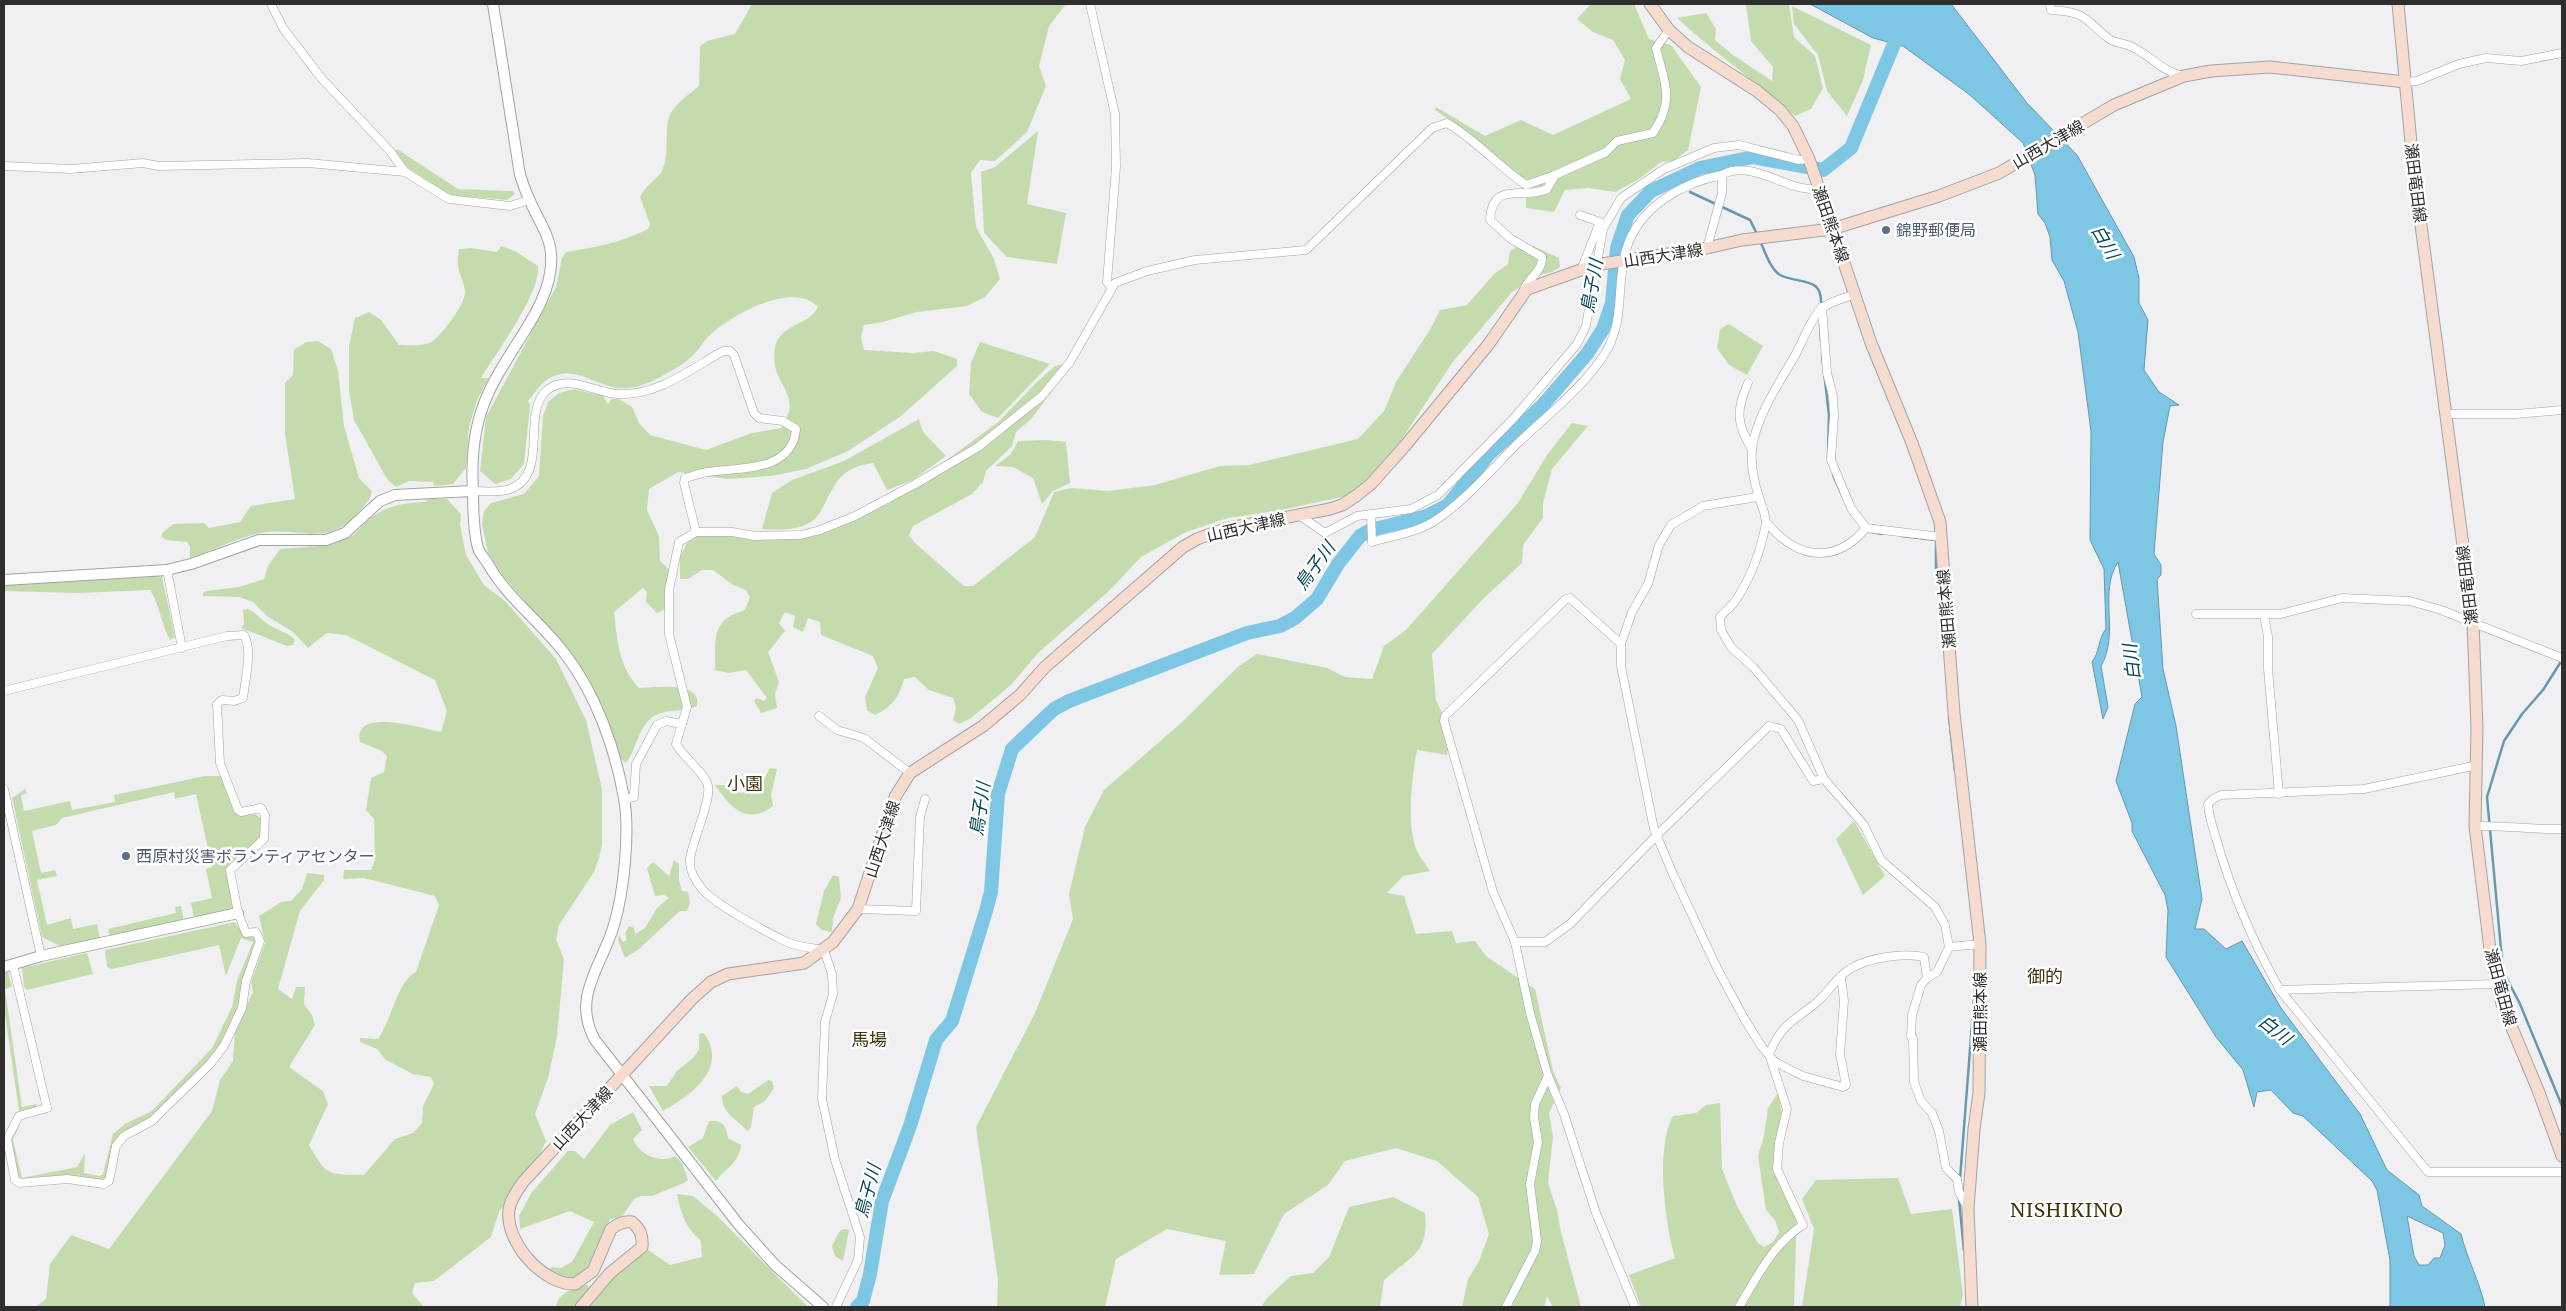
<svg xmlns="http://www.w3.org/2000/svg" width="2566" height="1311" font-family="Merriweather,'Noto Sans JP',serif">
<rect width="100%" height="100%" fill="#f0f0f2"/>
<g fill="#c4dcad">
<path d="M752 4H1066L1049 26 1039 66 1046 86 1027 132 995 161 980 160 971 173 976 227 994 259 1000 279 985 297 967 306 917 312 883 322 864 325 861 337 864 350 914 353 934 351 957 359V366L901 416 848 451 806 469 771 476 727 479 678 472 649 489 647 510 659 536 660 561 674 574 669 608 657 613 646 602 647 592 643 588 614 612C617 639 619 668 639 688 655 688 702 680 697 706 685 712 671 709 658 714 639 721 637 749 626 763L620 758 603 707 569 652 503 576 488 553 482 525 484 511 491 503 524 494 539 476 543 416 548 402 559 393 574 389 603 396 608 404 612 399H619L632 407 639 423 650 435 706 450 752 433 781 428C806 391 768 386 775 348 779 324 810 325 818 307 793 280 728 316 707 338 701 344 697 353 690 358 683 365 672 370 664 375 652 382 636 389 621 388 595 387 575 363 548 379 541 383 534 394 528 401L530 405 524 464 511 479 495 484 480 471 486 417 556 287 562 258 566 252C593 248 623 242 648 229L650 224 640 197C646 184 658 179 662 171 670 154 664 134 669 117 674 104 689 95 699 86L700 46 707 41 735 34Z"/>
<path d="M1591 4H1634L1649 39 1671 45 1701 87 1688 150 1673 161 1661 162 1639 179 1615 192 1589 188 1565 190 1554 212 1526 208V180L1471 135 1435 110 1436 107 1485 136 1521 120 1553 135 1631 99 1620 79 1625 60 1613 40 1593 32 1577 19Z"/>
<path d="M1746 4H1789L1794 37 1815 56 1823 88 1811 109 1795 116C1756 82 1714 52 1677 18L1706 13 1716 29 1715 40 1733 55 1772 81 1773 67 1751 41Z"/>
<path d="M1792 6 1871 45 1863 80 1847 116 1827 91 1818 55 1794 24Z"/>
<path d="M1038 131 1027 204 1066 213 1057 264 1007 257 984 233 981 172 995 167Z"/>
<path d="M397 149 458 189 513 191 515 194 507 200 449 195 408 168 395 152Z"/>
<path d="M501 246 515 251 538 266C541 293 496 353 481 378H489L477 400 469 427 466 468 453 484 434 486 433 482 409 481 396 487 387 479 354 420 349 390V346L355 318 369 312 381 320 399 345C409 345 424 347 433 341 443 333 467 302 465 290 461 271 455 271 459 249L471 248 497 252Z"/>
<path d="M1533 246 1559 258 1560 267 1552 272 1540 275 1512 292 1452 363 1390 457 1366 484 1347 496 1276 511 1228 518 1186 532 1141 557 1109 591 1038 653 1011 685 971 718 959 724 953 720 956 708 953 698 929 690 915 677 904 679C899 697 892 707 875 715L867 710 865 697 878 668 873 656 821 635 820 622 808 618 803 632 793 627 795 616 785 612 779 623 785 631 768 652 779 682 775 694 777 708 761 713 754 701 757 698 764 701 767 698 746 670 729 673 715 670C716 639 710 620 745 610L750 597 746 590 733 585 713 570H702L688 579H680V557L687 543 698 536H731L752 540 767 538 806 531 888 504 998 422 1039 380 1055 366 1062 364 1066 373 1031 419 1016 432 1012 446 986 471 983 482 972 494 913 526 909 535 915 543 964 586H973L1035 537 1054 492 1071 488 1108 491 1155 485 1220 466 1249 465 1358 439 1384 411 1396 382 1431 328 1440 310 1467 305 1494 274 1508 264 1510 251 1517 247Z"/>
<path d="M1729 324 1763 346 1747 375 1729 365 1717 348 1720 329Z"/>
<path d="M318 341 331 349 338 371 344 426 359 478 372 491C370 501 364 506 358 513 325 550 294 524 256 534 234 539 212 551 190 558V546L187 542 166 540 162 537V533L173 524 204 523 209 528 240 522 251 506 295 499 285 434V383L293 375 294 350 306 342Z"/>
<path d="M980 342 1050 364 998 418 982 412 969 394 971 363Z"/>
<path d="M919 419 923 432 946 456 913 480 887 490 873 463C841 468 837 480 823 507 820 512 817 518 811 522 796 531 779 530 762 529L772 493 792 480 844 461Z"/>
<path d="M1572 423 1588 426 1552 469 1543 503V518L1523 545 1522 563 1483 599 1432 654 1436 700 1451 732 1447 755 1417 750C1412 775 1406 827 1417 851 1420 858 1426 864 1430 871L1403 876 1387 893 1404 896 1416 934 1452 931 1456 943 1475 941 1486 956 1535 989 1553 1071 1561 1088 1549 1113 1553 1137 1548 1183 1557 1210 1561 1232 1581 1307H1553L1547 1296 1544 1307H1462L1468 1279 1479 1261 1489 1234 1478 1197 1437 1161 1396 1148 1345 1161 1328 1185 1284 1214 1254 1274 1219 1275 1226 1241 1167 1229 1116 1259 1105 1307H997L998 1280 976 1127 1035 1013 1073 919 1069 894 1085 827 1104 790 1181 723 1239 666 1257 654 1327 668 1345 677 1372 679 1384 646 1406 630 1518 503 1547 455Z"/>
<path d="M1046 440 1066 442 1070 483 1053 491 1042 504 1033 478 1013 467 995 466 1011 454 1018 441Z"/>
<path d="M428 498 447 499 461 514 460 525 466 555 484 585 505 601 556 659 586 720 602 789V845L599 858 594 872 559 925 556 940 564 959 557 1037 548 1078 535 1114 546 1141 540 1154 499 1212 491 1237 434 1281 415 1283 412 1293 424 1307H35L46 1299 50 1264 71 1235 109 1249 212 1111 220 1080 233 1061 235 1030 253 992 251 982 265 943 259 916 281 902 291 901 302 889 307 873 324 875V880L300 911 278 989 292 999 296 987H305L304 1004 312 1015 315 1025 289 1067 323 1091 328 1104 309 1145C327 1177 328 1174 364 1175L395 1139 413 1133 422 1123 423 1106 434 1084 431 1077 413 1074 386 1060 377 1049 360 1042V1038L378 1039C391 1021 398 980 416 972L439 905 435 896 364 878 343 879 344 870H371L375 860 374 819 366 810 371 778 384 772 387 756 382 751 360 742C352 706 424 729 441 732L447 711 435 680 346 635 327 633 308 648 293 632 267 616 253 602 239 597 203 596V593L206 591 239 587 264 579 268 566 280 549C303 547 327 547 348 538 356 535 362 525 368 520 385 506 406 502 426 502Z"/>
<path d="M157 575 162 577 175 637 170 640C161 624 160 605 150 590L78 593 4 591V584Z"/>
<path d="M248 609C258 614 262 621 271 626 279 631 288 632 295 640L293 645 287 646 241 628 244 624 243 610Z"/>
<path d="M770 768 777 769 771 795 773 806C747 826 730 807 715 785H724L740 793 758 790Z"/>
<path d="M205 776H220L238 814H255L261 819V836L226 869 234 905 231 911 194 917 191 903 212 898 206 869 212 867 196 794 175 799 174 792 62 818 56 825 32 831 41 873 55 870 57 876 37 880 47 925 71 918 73 929 97 924 100 938 62 947 42 937 12 798 25 789 27 793 21 796 24 811 70 801 72 810 115 802 114 795Z"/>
<path d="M1854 821 1885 876 1863 895 1836 839Z"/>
<path d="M674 860 679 864V881L682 891 688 892 690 903 687 911H680L639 949 625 958 618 940 619 935 623 942 627 940 625 933 629 926 634 928 635 934 645 928 657 908 669 898 664 895 655 896 647 868 653 862 669 876Z"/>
<path d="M833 875 839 877 841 898 833 918 832 932 822 930 816 924 824 891Z"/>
<path d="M181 906 184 920 110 937 108 929 176 913 175 907Z"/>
<path d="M235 922 244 936 256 937 258 940 239 1009 215 1056 153 1118 120 1136 108 1178 102 1182 22 1181 17 1179 9 1138 18 1122 19 1126 13 1140 22 1178 77 1167 85 1153 84 1173 100 1176 103 1174 113 1134 125 1124 152 1111 212 1048 232 1007 237 981 253 942 241 938 226 976 219 945 112 969 107 967 105 950Z"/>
<path d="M87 953 93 974 27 990 24 987 22 968Z"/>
<path d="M8 972 12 987 5 989 22 1107 37 1104 36 1107 19 1111 4 1007V973Z"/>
<path d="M704 1033C729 1069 691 1095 663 1111L649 1086H667L677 1071 693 1058 699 1050V1034Z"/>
<path d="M768 1080 772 1081 774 1088 765 1101 754 1107 751 1127 748 1131C737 1120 721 1112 722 1096L737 1086 741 1092 748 1094Z"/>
<path d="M1778 1093 1783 1118 1776 1161 1797 1207 1794 1307H1641L1629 1275 1675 1258C1665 1223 1655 1148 1673 1116L1696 1113 1706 1105 1720 1103 1722 1169 1737 1206 1758 1243 1764 1247 1773 1242 1779 1232 1775 1220 1766 1210 1758 1156 1764 1136 1768 1108Z"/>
<path d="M633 1112 642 1130 633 1139C639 1155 660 1164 675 1156L682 1163 688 1180 684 1183 652 1196H641L634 1199 622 1217 610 1219 595 1250 590 1269 569 1282 547 1272 552 1267 561 1268 572 1262 594 1222 570 1211 520 1229 519 1216 532 1192 568 1151H575L584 1159 610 1125Z"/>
<path d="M709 1121C723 1120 726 1125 728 1138L741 1145C739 1164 726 1167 716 1181L688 1147 703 1138Z"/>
<path d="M1898 1178 1911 1214 1952 1209 1963 1294 1960 1307H1802L1814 1229 1802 1199 1816 1180Z"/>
<path d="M677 1194 693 1196 716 1215 808 1307H584L621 1262 645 1248 670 1265 702 1257 701 1241C686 1228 681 1214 677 1194Z"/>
<path d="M1393 1197 1425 1213C1429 1254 1411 1256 1384 1280L1380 1307H1261L1268 1297 1291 1276 1313 1273 1329 1257 1349 1207Z"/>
<path d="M844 1229 849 1230 843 1261 835 1256 832 1246 839 1232Z"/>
<path d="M584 1285H588L589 1289 578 1307H556C558 1293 572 1289 584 1285Z"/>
</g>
<path fill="#7ec7e4" stroke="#6699ae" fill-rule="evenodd" d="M1810 4H1951L2027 103 2077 155 2134 257 2139 278V303L2148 320 2144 370 2159 392 2179 405 2170 406 2163 442 2154 554 2161 565V575L2157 579 2163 669 2176 726 2202 899 2195 929H2204L2226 949 2242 941 2281 1008 2360 1114 2387 1170 2419 1195 2422 1206 2461 1234C2467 1259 2480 1282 2485 1307H2390V1260L2377 1190 2372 1181 2303 1116 2293 1113 2271 1090 2257 1092 2254 1107 2243 1070 2216 1037 2166 957 2168 910 2165 895 2132 831V823L2116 781 2135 704 2142 697 2118 562C2098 592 2120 634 2101 666L2108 707 2103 719 2092 662C2100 652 2098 638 2106 629L2104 569 2090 540 2091 431 2078 332 2064 281 2052 260 2050 237 2045 223 2038 214 2035 175 2023 143 1970 95 1903 46 1873 38ZM2407 1216 2443 1233 2445 1245 2440 1258H2434L2428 1265H2419L2414 1256Z"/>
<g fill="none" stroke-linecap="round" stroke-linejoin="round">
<g stroke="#6699ae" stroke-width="2.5">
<path d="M1672 181 1678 184"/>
<path d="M1690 192 1750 220 1758 236"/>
<path d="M1760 241C1765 251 1770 269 1780 275 1800 285 1823 275 1821 306"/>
<path d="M1820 324 1821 341"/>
<path d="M1822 354 1829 415 1828 458"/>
<path d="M1833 475 1842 495"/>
<path d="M1866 531 1882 534"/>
<path d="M1902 536 1936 540V577L1940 592"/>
<path d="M2562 660 2543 690 2522 714 2504 741 2487 797 2503 971 2520 1004 2562 1106"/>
<path d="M1949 717 1955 771"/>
<path d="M1960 1179 1974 998"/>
<path d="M1959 1199 1964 1251"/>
</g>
<path stroke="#7ec7e4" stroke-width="14" d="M857 1307 863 1301 870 1274 882 1201 910 1126 936 1040 952 1021 986 911 991 892 998 794 1012 749 1054 709 1069 701 1247 633 1280 626 1295 618 1317 599 1338 564 1360 536 1371 530 1427 516 1448 505 1489 454 1541 407 1587 354 1603 329 1612 303 1617 248 1628 215 1651 191 1700 168 1753 157 1823 170 1851 148 1901 27"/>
<defs>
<g id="minor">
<path d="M271 4 283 28 322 79 390 151 405 172 449 199 510 206 529 200"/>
<path d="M1090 4 1115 114 1116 167 1107 282 1111 288"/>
<path d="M2050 4 2051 10C2086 12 2083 18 2108 38 2114 43 2123 43 2130 46 2148 53 2163 73 2184 76"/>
<path d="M2405 82 2417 81 2459 64 2486 58 2521 61 2562 53"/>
<path d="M4 166 71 169 143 163 158 166 308 163 405 172"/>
<path d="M1580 215 1600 222 1581 270"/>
<path d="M1707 248 1722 193V175C1745 161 1775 181 1798 187 1805 189 1812 189 1818 190"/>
<path d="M1523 292C1527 278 1543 272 1542 257L1511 239 1490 220C1492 180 1523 200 1547 189L1555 175"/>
<path d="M1855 294C1845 298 1832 301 1823 307 1813 313 1800 348 1793 359 1778 384 1755 420 1752 449 1750 471 1757 492 1764 512 1765 515 1765 521 1767 523 1796 558 1834 566 1866 528L1941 537"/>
<path d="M1822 307 1827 373 1833 396 1834 416 1831 460 1851 508 1866 528"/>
<path d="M1748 383C1736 410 1736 424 1752 449"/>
<path d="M2445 414H2516L2562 410"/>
<path d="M472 491C485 491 498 493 510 489 550 474 521 415 546 391 567 372 597 394 619 394 657 396 691 369 723 351H730L734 355 754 413 759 418 783 421 796 429C792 473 739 467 708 472 700 473 693 476 685 478L684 483 696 532"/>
<path d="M1757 497 1703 506 1671 525 1659 545 1648 584 1632 612 1621 644V666L1654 829 1672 872 1717 968 1745 1020 1762 1047 1775 1062 1803 1076 1843 1087 1846 1085 1840 1054 1844 1001 1841 977"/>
<path d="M1371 514 1372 542C1392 536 1419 532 1436 520 1466 500 1491 470 1516 445 1546 416 1587 385 1607 350 1625 318 1616 284 1626 250 1638 208 1681 183 1722 175"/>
<path d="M1299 515 1325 533 1357 516 1411 509 1438 495 1513 419 1577 344 1586 326 1603 229 1621 198 1664 169 1714 148 1739 145 1799 160 1809 159"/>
<path d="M1766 523C1761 550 1751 577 1736 600 1732 606 1725 611 1720 617L1721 630 1731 647 1754 668 1798 720 1824 779"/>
<path d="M167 570 182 648"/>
<path d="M2196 614H2281L2342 598 2410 601 2441 610 2562 658"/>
<path d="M2264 615 2268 637V669L2279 794"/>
<path d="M1621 644 1570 598 1566 599 1445 716 1444 721 1493 892 1515 942 1530 1013 1548 1076 1564 1114 1596 1213 1635 1307"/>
<path d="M4 691 227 636 244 635C253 650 245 680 243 698L234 701 222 700 217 704 220 763 238 810 241 812 261 808 265 815 264 839 230 870 238 913 246 933 256 932 260 941 246 981 242 1008 224 1046 210 1064 152 1121 124 1136 116 1146 109 1181 104 1184 67 1179 20 1183 15 1180 7 1139 19 1116 47 1108 13 965"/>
<path d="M819 716 837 730 864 738 910 773"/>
<path d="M2476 762 2473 766 2364 789 2221 795 2213 799 2208 804C2209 817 2212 826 2216 838 2231 891 2253 942 2280 990L2428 1172H2562"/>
<path d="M4 789 41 956"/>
<path d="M624 799 634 797 636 764 657 725 666 721 682 724"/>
<path d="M2475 826C2506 825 2532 830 2562 829"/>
<path d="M858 909 916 911 920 817 925 799"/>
<path d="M1515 942H1545L1570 924 1658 834 1769 726 1781 729 1813 781 1824 779 1864 825 1881 860 1935 907 1945 925 1949 947"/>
<path d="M2280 990 2497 984"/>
<path d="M1968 1208 1959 1192 1957 1179 1946 1168 1939 1131 1932 1113 1921 1101 1914 1082 1913 1038 1911 1037 1912 1015 1921 985 1927 978 1937 972 1949 947 1980 944"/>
<path d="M836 1307 858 1260 860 1237 835 1160 822 1099 825 1022 833 994 832 974 824 950C812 948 798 947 787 942 766 932 718 906 703 890 696 882 689 870 690 859 693 839 711 801 708 786 706 774 683 757 676 744L687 707 669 634V590L679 542 696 532H732L755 536 801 535 820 530 855 516 917 483 978 447 1042 396 1070 362 1115 283 1147 271 1195 260 1306 250 1432 128 1447 123C1476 140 1498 166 1526 185L1555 175 1606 152 1617 141 1653 133C1675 100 1665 84 1656 48L1669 30"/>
<path d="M1506 1307 1535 1251 1537 1241 1530 1184 1538 1142 1534 1118 1535 1104 1548 1076"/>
<path d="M1739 1307C1757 1277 1772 1245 1803 1225L1777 1169 1779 1143 1787 1109 1769 1054C1782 1023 1793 1022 1817 1002 1829 992 1837 976 1850 969 1868 958 1904 952 1924 957L1927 978"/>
</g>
<g id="tertiary">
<path d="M493 4 520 175C523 184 526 193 530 201 537 218 550 235 551 254 555 304 507 349 488 394 474 424 471 459 473 491 473 507 474 534 478 548 480 554 485 559 488 564 508 599 541 622 565 654 596 694 615 748 624 798 630 832 624 891 614 925 602 966 571 997 595 1040L739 1225 775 1265 823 1307"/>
<path d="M4 580 167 570 191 564 259 540H326L345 533 380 501 395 495 472 491"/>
<path d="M4 967 41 956 238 913"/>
</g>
<g id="secondary">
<path d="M1650 4 1669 30 1688 47 1757 91 1780 110 1793 126 1809 159 1871 343 1912 443 1940 522 1954 713 1980 944 1979 1093 1974 1129 1968 1209 1972 1307"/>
<path d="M2398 4 2413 164 2473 622 2477 728 2475 826 2490 949 2502 1004 2538 1090 2562 1156"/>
<path d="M581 1307 610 1273 642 1247C643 1235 640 1229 632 1222 623 1221 618 1224 611 1229L593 1271 575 1284C543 1285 505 1242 509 1210 510 1200 517 1191 523 1182L692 999 711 982 728 974 804 963 833 942 858 909 895 797 910 773 983 726 1020 695 1045 667 1183 547 1197 539 1224 529 1330 509 1342 505 1356 496 1371 484 1404 447 1488 345 1527 289 1595 265 1707 248 1742 240 1832 229 1939 196 1999 173 2114 105 2184 76 2211 71 2270 67 2405 82"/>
</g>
</defs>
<use href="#minor" stroke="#a3a3a5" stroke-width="9"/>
<use href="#tertiary" stroke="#a3a3a5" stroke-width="12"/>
<use href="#secondary" stroke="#a3a3a5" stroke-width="13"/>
<use href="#minor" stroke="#fff" stroke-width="8"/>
<use href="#tertiary" stroke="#fff" stroke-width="10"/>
<use href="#secondary" stroke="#f6dccf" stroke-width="11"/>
</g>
<g fill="#5c6f8a" stroke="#fff" stroke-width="2">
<circle cx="1886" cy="230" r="5"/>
<circle cx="126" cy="856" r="5"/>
</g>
<g text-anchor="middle" stroke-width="5" stroke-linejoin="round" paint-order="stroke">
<g font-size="16" fill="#2e2e2f" stroke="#fff">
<text transform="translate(2048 144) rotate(-30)" y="6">山西大津線</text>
<text transform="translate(2416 183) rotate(83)" y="6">瀬田竜田線</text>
<text transform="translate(1831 224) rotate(71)" y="6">瀬田熊本線</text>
<text transform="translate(1663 255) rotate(-9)" y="6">山西大津線</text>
<text transform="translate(1246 527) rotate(-13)" y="6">山西大津線</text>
<text transform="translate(2467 585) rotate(-97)" y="6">瀬田竜田線</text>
<text transform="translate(1946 609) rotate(-95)" y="6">瀬田熊本線</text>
<text transform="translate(882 839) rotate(-72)" y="6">山西大津線</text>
<text transform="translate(2501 987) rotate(75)" y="6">瀬田竜田線</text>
<text transform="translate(1980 1012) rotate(-90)" y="6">瀬田熊本線</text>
<text transform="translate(582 1118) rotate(-47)" y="6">山西大津線</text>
</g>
<g font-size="16" fill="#4e5e75" stroke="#fff" text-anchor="start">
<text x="1896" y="236">錦野郵便局</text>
<text x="136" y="862">西原村災害ボランティアセンター</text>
</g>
<g font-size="18" font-style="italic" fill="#04465a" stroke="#fff">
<text transform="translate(2105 242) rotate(60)" y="6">白川</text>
<text transform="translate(1592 286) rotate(-80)" y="6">鳥子川</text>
<text transform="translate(1315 566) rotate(-54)" y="6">鳥子川</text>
<text transform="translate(2132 662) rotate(-97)" y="6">白川</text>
<text transform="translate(980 809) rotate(-82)" y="6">鳥子川</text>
<text transform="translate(2275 1030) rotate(38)" y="6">白川</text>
<text transform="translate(868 1191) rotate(-75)" y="6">鳥子川</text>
</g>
<g font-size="18" fill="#3e360c" stroke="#fff">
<text x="745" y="790">小園</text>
<text x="2045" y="983">御的</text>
<text x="869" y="1046">馬場</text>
</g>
<g font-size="19" letter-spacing="1" fill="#3e360c" stroke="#fff">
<text x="2067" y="1217">NISHIKINO</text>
</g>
</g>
<rect width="2566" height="1311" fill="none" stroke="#2e2e2f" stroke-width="10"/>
</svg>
